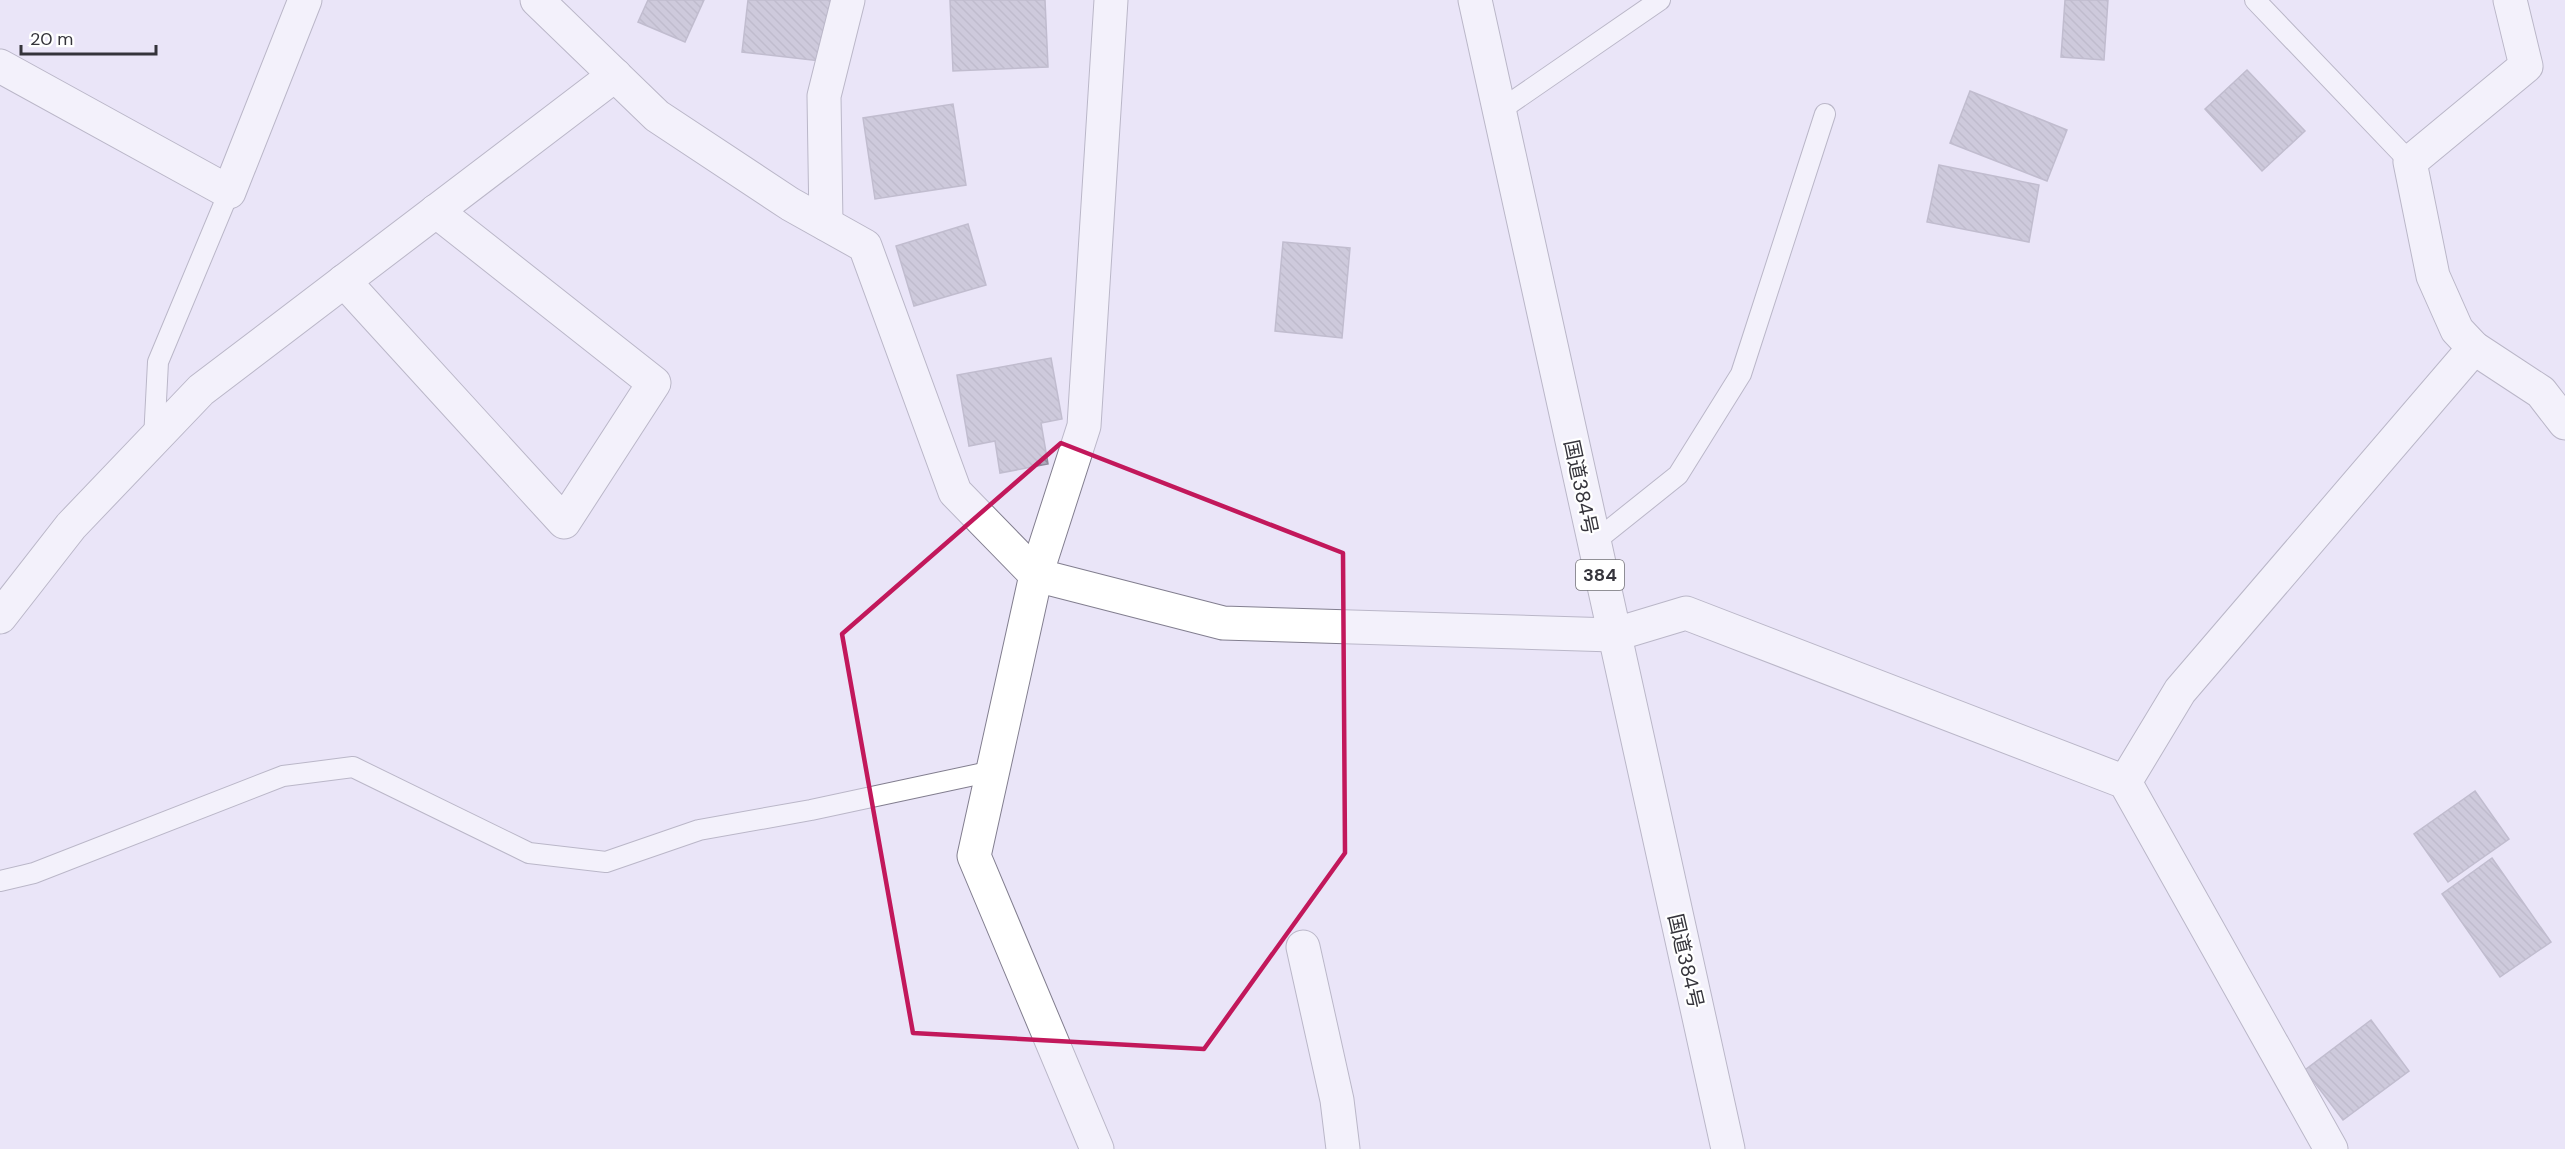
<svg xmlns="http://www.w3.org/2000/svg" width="2565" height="1149" font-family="'DM Sans','Noto Sans JP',sans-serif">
<defs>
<pattern id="building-back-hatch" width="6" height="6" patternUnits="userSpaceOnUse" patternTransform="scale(1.5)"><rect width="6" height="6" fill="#ada9bb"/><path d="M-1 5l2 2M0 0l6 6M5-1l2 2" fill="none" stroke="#8e8a99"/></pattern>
</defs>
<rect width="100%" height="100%" fill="#eae5f8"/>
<g fill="url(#building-back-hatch)" stroke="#908b9d" stroke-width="1.5">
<path d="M648 0H704L685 42 638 22Z"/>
<path d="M748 0H837L829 62 742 52Z"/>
<path d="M950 0H1045L1048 67 953 71Z"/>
<path d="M2065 0H2108L2104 60 2061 57Z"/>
<path d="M2247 70 2305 131 2262 171 2205 109Z"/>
<path d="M1970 91 2067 130 2047 181 1950 143Z"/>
<path d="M953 104 966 185 875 199 863 118Z"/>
<path d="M1939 165 2039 185 2029 242 1927 222Z"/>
<path d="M968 224 986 285 914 306 896 246Z"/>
<path d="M1283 242 1350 248 1342 338 1275 331Z"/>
<path d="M1051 358 1062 419 1041 423 1048 464 1000 473 995 441 969 446 957 375Z"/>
<path d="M2475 791 2509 839 2448 882 2414 834Z"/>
<path d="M2492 858 2551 942 2500 977 2442 894Z"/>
<path d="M2371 1020 2409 1071 2343 1120 2305 1070Z"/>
</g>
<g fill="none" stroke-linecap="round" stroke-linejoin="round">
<defs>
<g id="lane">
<path d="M2255 0 2410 162"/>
<path d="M1499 111 1660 0"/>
<path d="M154 439 158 362 229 192"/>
<path d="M1593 543 1678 475 1741 374 1825 114"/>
<path d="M0 881 34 873 283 776 353 767 529 853 606 862 699 830 811 810 993 771"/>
</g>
<g id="street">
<path d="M537 0 657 116 790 204 865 246 955 492 1036 575 1223 623 1613 635 1686 613 2125 782 2331 1149"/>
<path d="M2510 0 2526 66 2410 162 2433 276 2457 330 2474 348 2541 392 2565 423"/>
<path d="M0 66 229 192 305 0"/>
<path d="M826 224 824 96 848 0"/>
<path d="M344 281 564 522 654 383 436 211"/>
<path d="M0 617 71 526 201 390 615 75"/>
<path d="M2125 782 2180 691 2474 348"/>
<path d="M1303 947 1337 1100 1343 1149"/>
<path d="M1097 1149 974 856 1036 575 1084 426 1111 0"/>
</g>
<path id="highway" d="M1475 0 1728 1149"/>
</defs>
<use href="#lane" stroke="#827e8f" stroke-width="22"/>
<use href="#street" stroke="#827e8f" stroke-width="35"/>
<use href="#highway" stroke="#827e8f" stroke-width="35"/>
<use href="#lane" stroke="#fff" stroke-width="20"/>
<use href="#street" stroke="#fff" stroke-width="33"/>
<use href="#highway" stroke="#fff" stroke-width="33"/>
</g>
<path d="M0 0H2565V1149H0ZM1061 443 1343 553 1345 853 1204 1049 913 1033 842 634Z" fill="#eae5f8" fill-opacity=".55" fill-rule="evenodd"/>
<path fill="none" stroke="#c2185b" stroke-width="4.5" stroke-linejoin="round" d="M1061 443 1343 553 1345 853 1204 1049 913 1033 842 634Z"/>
<g text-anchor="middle" stroke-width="4.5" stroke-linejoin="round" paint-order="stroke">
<rect fill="#fff" stroke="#727176" stroke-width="1.5" x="1576" y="560" width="48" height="30" rx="4.5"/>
<g font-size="18" font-weight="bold" fill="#35343b">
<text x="1600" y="581">384</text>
</g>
<g font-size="20" fill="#35343b" stroke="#fff">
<text transform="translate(1581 487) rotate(78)" y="7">国道384号</text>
<text transform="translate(1686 961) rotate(77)" y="7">国道384号</text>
</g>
</g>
<path d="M21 45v9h135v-9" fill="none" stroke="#35343b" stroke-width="3"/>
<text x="30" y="45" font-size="18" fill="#35343b" stroke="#ffffff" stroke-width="4.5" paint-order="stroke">20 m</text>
</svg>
